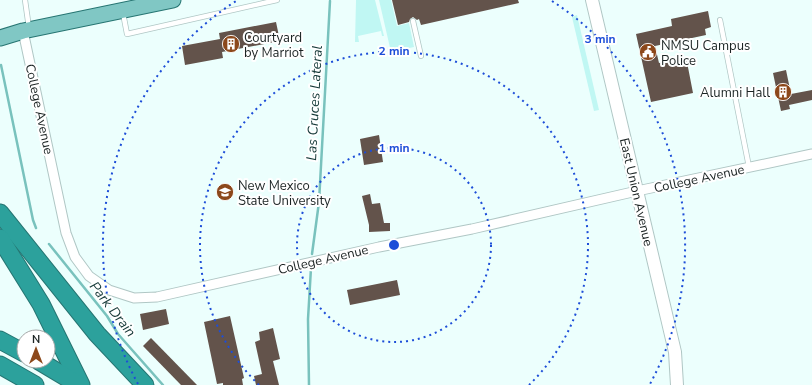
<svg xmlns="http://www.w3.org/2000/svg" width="812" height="385" font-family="'Nunito Sans',sans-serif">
<rect width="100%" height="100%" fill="#ecfffd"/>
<g fill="#c0f7f3">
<path d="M356 0H375L384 36H382L381 31 358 36 359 42H355Z"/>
<path d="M379 0H391L397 26 409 23 414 47 391 52Z"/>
<path d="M577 15 599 110 594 111 572 17Z"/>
</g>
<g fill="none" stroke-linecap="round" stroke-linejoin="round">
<g stroke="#79c2bd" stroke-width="2.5">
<path d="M1 65 33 220 36 228"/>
<path d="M49 244 107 316 118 334 163 385"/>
<path d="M312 254 319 202 330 1"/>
<path d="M309 385 308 319 311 268"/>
</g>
</g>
<g fill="#63534b">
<path d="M392 0H518L519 3 421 25 419 19 417 20 413 17 410 19 409 22 398 25Z"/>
<path d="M708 11 711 27 705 29 706 35 655 46 659 63 686 57 693 93 651 102 636 34 672 26 671 19Z"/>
<path d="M276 22 280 41 222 52 223 58 185 65 182 46 220 39 219 33Z"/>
<path d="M786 70 791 94 812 90V100L789 105 790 109 781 111 773 73Z"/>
<path d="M379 135 383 162 364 165 360 139Z"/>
<path d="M370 194 372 204 380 203 384 223H390V231L369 232V225L362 196Z"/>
<path d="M397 280 400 295 350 305 347 290Z"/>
<path d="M166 309 169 324 143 330 140 314Z"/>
<path d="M230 316 244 378 242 379 243 385H223V383L217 384 204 322Z"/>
<path d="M273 328 280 359 273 361 279 385H256L254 376 262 374 255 342 260 340 259 332Z"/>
<path d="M151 338 197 385H181L143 346Z"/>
</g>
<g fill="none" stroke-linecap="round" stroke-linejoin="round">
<defs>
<g id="service">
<path d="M25 0 29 28"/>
<path d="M123 13 127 34 277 0"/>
<path d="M720 20 749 167"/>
<path d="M413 21 421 56"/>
</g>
<path id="minor" d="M23 31 66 233 75 257 89 276 109 290 134 298 157 297 379 247 472 229 637 191 812 154"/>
<path id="tertiary" d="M592 0 675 352 677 385"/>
<path id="primary" d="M0 38 23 31 173 0"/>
<g id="motorway">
<path d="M0 213 97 334 145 385"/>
<path d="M0 238 41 304 81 385"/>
<path d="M0 340 24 353"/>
<path d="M39 361 79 385"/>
<path d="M0 365 35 385"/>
</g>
</defs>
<use href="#service" stroke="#b0c7c5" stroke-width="6"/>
<use href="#minor" stroke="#b0c7c5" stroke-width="11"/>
<use href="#tertiary" stroke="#b0c7c5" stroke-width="14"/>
<use href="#primary" stroke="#267572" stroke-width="17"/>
<use href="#motorway" stroke="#267572" stroke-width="19"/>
<use href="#service" stroke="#fff" stroke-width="4.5"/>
<use href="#minor" stroke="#fff" stroke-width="9"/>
<use href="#tertiary" stroke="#fff" stroke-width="12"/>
<use href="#primary" stroke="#80c7c4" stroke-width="15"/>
<use href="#motorway" stroke="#2ca19c" stroke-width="17"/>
</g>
<g fill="none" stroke="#1d4ed8" stroke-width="2" stroke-dasharray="2 4">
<circle cx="394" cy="245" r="97"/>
<path d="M259 385A194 194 0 1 1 529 385"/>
<path d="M138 384A291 291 0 0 1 236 1M552 1A291 291 0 0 1 650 384"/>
</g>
<defs>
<symbol id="building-disc" viewBox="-11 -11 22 22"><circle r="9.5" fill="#8c481b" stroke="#fff"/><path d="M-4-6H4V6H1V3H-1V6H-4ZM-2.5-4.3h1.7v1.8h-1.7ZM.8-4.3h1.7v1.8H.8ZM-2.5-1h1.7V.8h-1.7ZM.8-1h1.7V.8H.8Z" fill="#fff"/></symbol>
<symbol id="civic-disc" viewBox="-11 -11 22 22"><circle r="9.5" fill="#8c481b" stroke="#fff"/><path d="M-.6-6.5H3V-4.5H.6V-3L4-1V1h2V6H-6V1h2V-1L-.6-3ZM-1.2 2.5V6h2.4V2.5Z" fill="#fff"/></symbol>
<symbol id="university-disc" viewBox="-11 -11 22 22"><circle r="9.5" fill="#8c481b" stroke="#fff"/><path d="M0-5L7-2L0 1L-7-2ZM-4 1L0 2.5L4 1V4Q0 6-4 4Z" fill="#fff"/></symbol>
</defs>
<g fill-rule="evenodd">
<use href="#building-disc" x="221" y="34" width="20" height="20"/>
<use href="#civic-disc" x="638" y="42" width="20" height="20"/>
<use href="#building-disc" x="773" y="82" width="20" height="20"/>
<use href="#university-disc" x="215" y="182" width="20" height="20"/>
</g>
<g text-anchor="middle" stroke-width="4" stroke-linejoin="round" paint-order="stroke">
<g font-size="13" fill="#1c2424" stroke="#fff" text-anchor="start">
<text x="244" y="42">Courtyard<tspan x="244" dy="15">by Marriot</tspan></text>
<text x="661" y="50">NMSU Campus<tspan x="661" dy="15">Police</tspan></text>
<text x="770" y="97" text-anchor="end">Alumni Hall</text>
<text x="238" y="190">New Mexico<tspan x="238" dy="15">State University</tspan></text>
</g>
<g font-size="13" fill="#1c2424" stroke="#fff">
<text transform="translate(40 109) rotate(78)" y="5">College Avenue</text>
<text transform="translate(699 178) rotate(-12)" y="5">College Avenue</text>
<text transform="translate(637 192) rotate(77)" y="5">East Union Avenue</text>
<text transform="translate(323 259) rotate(-13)" y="5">College Avenue</text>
</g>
<g font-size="14" font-style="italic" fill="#143837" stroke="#fff">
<text transform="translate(314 103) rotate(-87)" y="5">Las Cruces Lateral</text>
<text transform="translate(113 309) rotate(52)" y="5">Park Drain</text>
</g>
</g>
<circle cx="394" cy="245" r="6" fill="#1d4ed8" stroke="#fff" stroke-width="2"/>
<g font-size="12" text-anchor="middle" font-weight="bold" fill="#1d4ed8" stroke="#fff" stroke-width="4" stroke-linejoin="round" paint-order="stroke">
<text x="600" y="43">3 min</text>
<text x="394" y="55">2 min</text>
<text x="394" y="152">1 min</text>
</g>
<g transform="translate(36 349)"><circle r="19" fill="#ffffff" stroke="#a4a7a7"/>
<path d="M0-3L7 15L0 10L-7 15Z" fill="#8c481b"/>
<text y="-6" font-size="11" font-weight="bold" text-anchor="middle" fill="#1c2424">N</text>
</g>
</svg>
